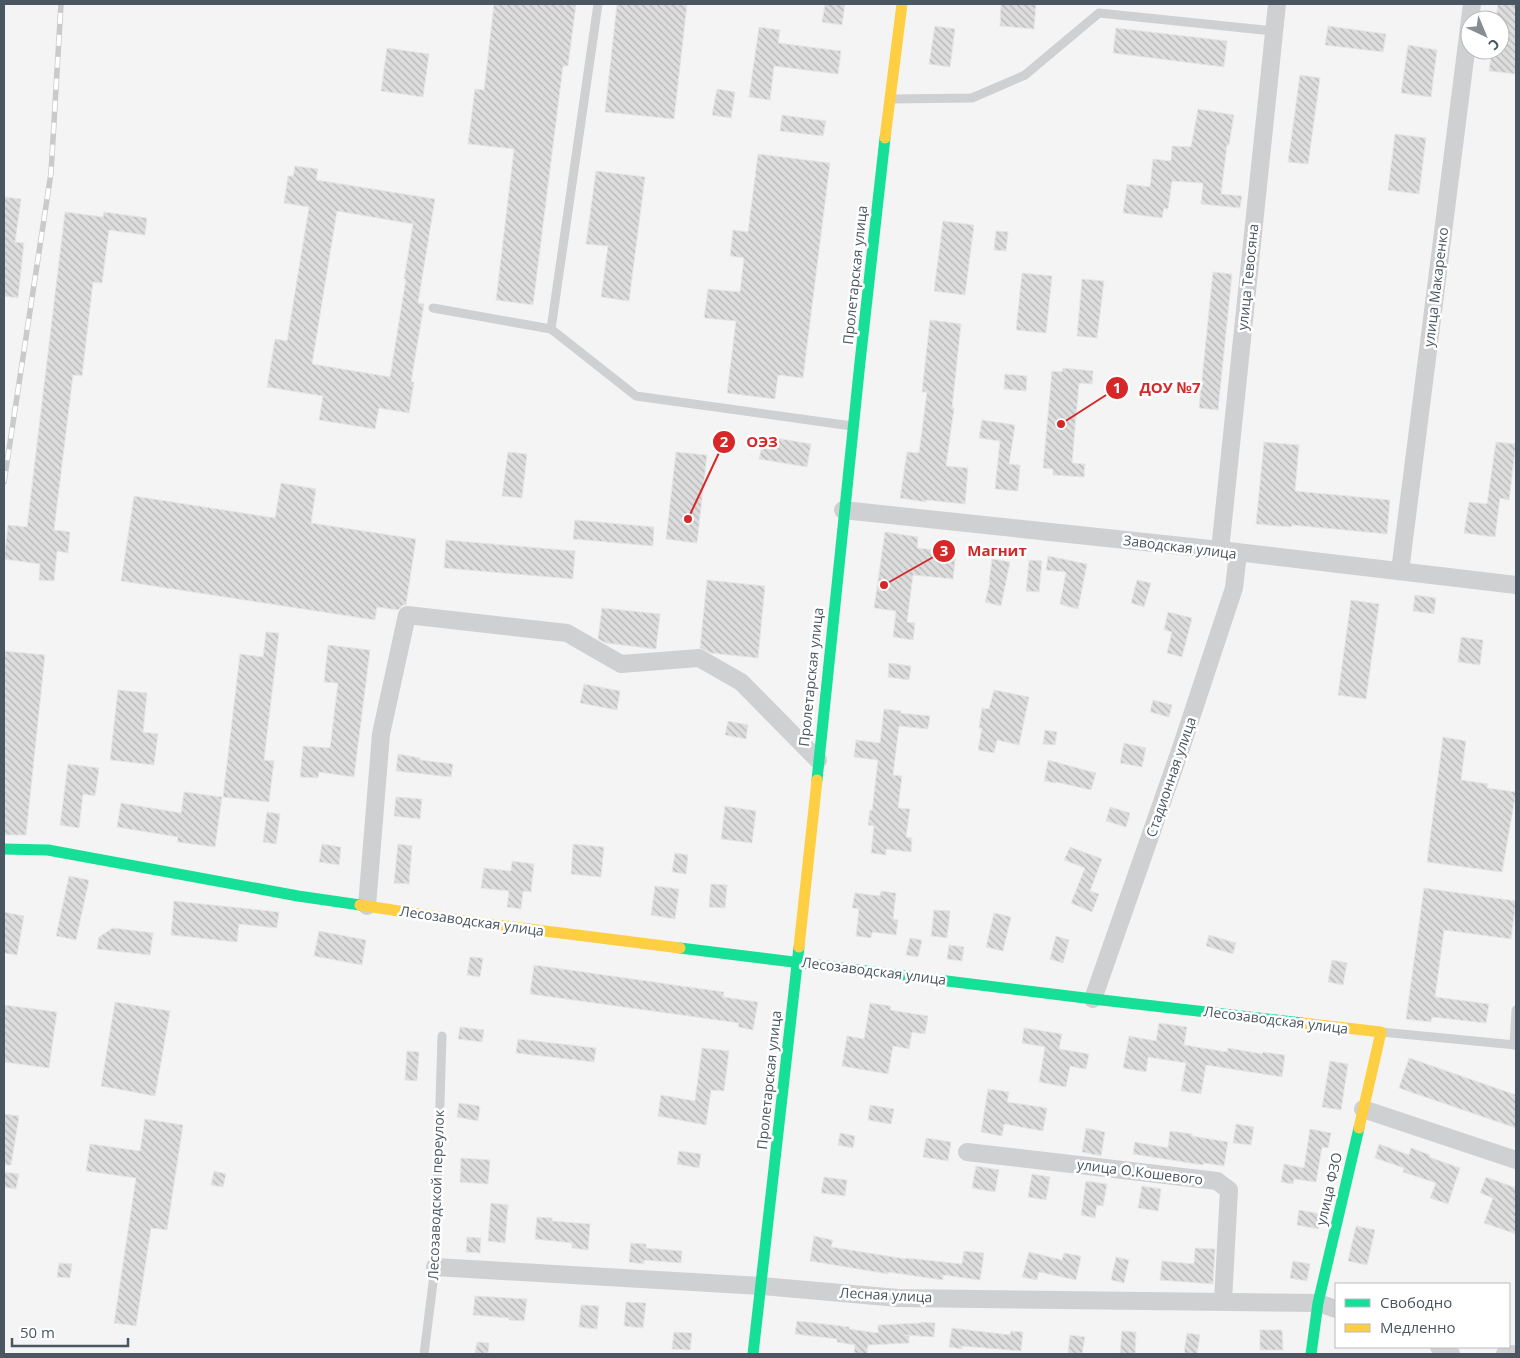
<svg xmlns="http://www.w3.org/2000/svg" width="1520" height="1358" font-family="'Open Sans',sans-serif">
<defs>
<pattern id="building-back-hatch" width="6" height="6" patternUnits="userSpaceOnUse" patternTransform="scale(1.25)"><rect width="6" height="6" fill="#ddddde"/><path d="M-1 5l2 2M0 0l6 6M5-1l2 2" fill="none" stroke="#b5b6b7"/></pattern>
</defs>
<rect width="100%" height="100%" fill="#f4f4f4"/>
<g fill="url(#building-back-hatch)" stroke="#e5e6e7" fill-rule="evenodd">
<path d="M494 4H576L568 66H563L533 305 496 300 514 149 468 144 475 89 484 90Z"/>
<path d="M617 4H687L674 119 605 112Z"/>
<path d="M825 4H845L842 25 822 22Z"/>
<path d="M1001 4H1036L1034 29 1000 26Z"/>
<path d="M1498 4H1516V74L1489 71 1492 50H1500V20H1496Z"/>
<path d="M935 26 955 29 950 67 929 64Z"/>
<path d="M1328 26 1386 34 1383 52 1325 45Z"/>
<path d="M759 27 780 30 778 43 841 51 838 74 774 66 770 100 749 97Z"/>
<path d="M1116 28 1227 41 1224 67 1113 53Z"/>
<path d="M1408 45 1437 50 1431 97 1401 93Z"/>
<path d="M387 48 429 54 423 97 381 91Z"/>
<path d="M1300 75 1320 78 1308 164 1288 162Z"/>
<path d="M717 89 735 92 731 118 712 115Z"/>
<path d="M1198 109 1234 115 1229 145H1227L1221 194 1242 196 1240 208 1201 204 1203 183 1172 181 1168 209 1164 208 1162 218 1123 213 1127 184 1150 187 1153 159 1171 161 1172 146 1191 147Z"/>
<path d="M782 115 826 121 823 136 780 131Z"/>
<path d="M1395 134 1426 138 1419 194 1388 190Z"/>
<path d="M758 154 830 163 803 378 778 375 775 399 727 393 736 321 704 318 708 289 740 292 744 258 730 256 733 230 748 232Z"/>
<path d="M295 166 318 169 316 180 435 199 418 303 424 304 411 382H414L409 413 379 408 375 429 319 420 323 396 267 387 275 339 287 341 309 207 284 203 288 176H293ZM337 211 413 224 404 279H406L390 377 312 364Z"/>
<path d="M596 171 645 177 629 301 601 297 608 246 586 244Z"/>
<path d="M4 197 21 199 15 242 24 243 18 298 4 296Z"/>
<path d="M65 212 103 217 104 212 147 218 145 235 109 230 102 283 93 282 82 376 73 375 54 530 70 532 68 553 57 551 54 581 39 580 40 564 4 559 8 525 27 527Z"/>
<path d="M943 221 974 225 965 295 934 291Z"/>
<path d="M996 231 1008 232 1006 251 994 250Z"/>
<path d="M1213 272 1232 274 1218 410 1199 408Z"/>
<path d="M1022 273 1052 276 1046 333 1016 330Z"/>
<path d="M1082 279 1104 281 1097 338 1077 336Z"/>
<path d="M930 320 961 324 952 408H954L946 466 968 468 965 504 926 500V502L900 498 907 452 919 453 927 392H922Z"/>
<path d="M1063 368 1093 371 1092 384 1079 383 1072 463 1085 464 1084 477 1053 475V469L1043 468 1052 371 1062 372Z"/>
<path d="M1005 374 1027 376 1026 391 1004 389Z"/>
<path d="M982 420 1015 425 1009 464 1020 465 1018 491 995 489 1000 441 979 438Z"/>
<path d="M764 436 811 444 807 467 759 459Z"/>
<path d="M1264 442 1299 445 1295 491 1390 500 1387 534 1292 525 1291 527 1256 524Z"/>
<path d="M1496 442 1516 444 1509 500 1500 498 1495 537 1464 533 1469 502 1487 504Z"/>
<path d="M508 452 527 454 522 498 502 496Z"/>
<path d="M676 452 707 455 697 543 666 539Z"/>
<path d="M281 483 316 489 311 523 416 539 406 605H403L398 610 377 607 375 620 121 581 134 496 275 518Z"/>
<path d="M575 520 654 527 653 546 573 539Z"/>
<path d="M885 532 918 537 917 548 956 552 953 579 913 575 907 622 915 623 913 640 893 637 896 611 874 608Z"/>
<path d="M446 540 575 551 573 579 444 568Z"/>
<path d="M1048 556 1087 564 1078 609 1060 604 1066 572 1046 570Z"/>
<path d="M992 559 1010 562 1001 606 985 602 990 582H989Z"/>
<path d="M1029 560 1042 561 1039 592 1026 591Z"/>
<path d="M707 580 765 586 758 658 711 653 700 648Z"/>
<path d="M1137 580 1151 583 1144 607 1131 603Z"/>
<path d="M1415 595 1436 598 1434 614 1413 611Z"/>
<path d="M1351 600 1379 604 1366 699 1338 695Z"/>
<path d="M602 608 660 614 656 649 606 643 598 639Z"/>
<path d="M1168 612 1192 618 1182 657 1167 653 1172 632 1164 630Z"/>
<path d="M266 632 279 633 264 760 274 761 269 802 223 797 240 654 263 657Z"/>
<path d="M1461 637 1483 640 1480 665 1458 662Z"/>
<path d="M328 645 370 650 354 777 319 772 318 778 300 777 303 746 330 748 338 683 324 682Z"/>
<path d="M4 651 45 655 26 835H4Z"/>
<path d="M889 663 911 666 909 680 888 677Z"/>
<path d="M584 684 620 691 617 710 580 703Z"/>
<path d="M118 690 147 693 143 732 158 734 154 765 110 760Z"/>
<path d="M994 690 1029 697 1019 745 997 740 994 753 978 750 982 728H979L982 708 989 709Z"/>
<path d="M1153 700 1172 705 1169 717 1150 712Z"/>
<path d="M884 709 901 711 900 713 930 716 928 729 899 726 893 775 902 776 898 808 910 809 906 837 912 838 911 852 886 849V855L871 853 874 826 868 825 870 810 872 811 878 760 854 757 856 740 880 743Z"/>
<path d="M728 721 748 725 746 739 725 735Z"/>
<path d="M1045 730 1057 732 1055 745 1043 744Z"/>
<path d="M1443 737 1466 741 1461 780 1488 784 1487 788 1516 792 1502 872 1427 862Z"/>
<path d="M1124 743 1146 748 1142 767 1120 763Z"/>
<path d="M398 754 420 758V760L453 764 451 777 396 771Z"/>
<path d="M1048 760 1096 773 1091 790 1056 782V783L1044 781Z"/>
<path d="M68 764 99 768 95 796 83 794 79 828 60 825Z"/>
<path d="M184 792 222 797 215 847 177 842 178 837 117 827 121 803 181 813Z"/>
<path d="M396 797 422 799 420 819 394 816Z"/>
<path d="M725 806 756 811 752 843 721 839Z"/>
<path d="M1110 807 1130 813 1126 827 1106 821Z"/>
<path d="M267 812 280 814 276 844 263 842Z"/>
<path d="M322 844 341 847 339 865 319 862Z"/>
<path d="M398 844 412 846 409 884 394 883Z"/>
<path d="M573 844 604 847 601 877 571 874Z"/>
<path d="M1070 847 1102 859 1090 891 1099 894 1092 912 1071 903 1085 868 1064 860Z"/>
<path d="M675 853 688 855 686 874 672 872Z"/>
<path d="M512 861 534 864 531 892 523 891 521 909 507 907 509 891 481 888 484 868 511 871Z"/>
<path d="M69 876 89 880 76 940 56 936Z"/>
<path d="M711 884 727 885 725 908 709 907Z"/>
<path d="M655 886 679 889 675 919 651 915Z"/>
<path d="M1424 888 1516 901 1511 939 1444 930 1435 997 1489 1004 1486 1023 1432 1017 1431 1022 1406 1019Z"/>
<path d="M881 891 896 893 893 919 898 920 896 935 872 932 871 938 856 936 859 909 852 908 855 893 880 896Z"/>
<path d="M174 901 279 912 277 928 239 924 237 942 171 935Z"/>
<path d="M934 910 950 911 947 938 931 936Z"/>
<path d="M4 912 24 916 17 955 4 953Z"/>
<path d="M994 913 1011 917 1003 951 986 947Z"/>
<path d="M113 928 153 933 150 955 97 949 99 937Z"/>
<path d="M319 931 366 940 362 965 314 956Z"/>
<path d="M1209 935 1236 943 1233 954 1206 946Z"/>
<path d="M1056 936 1069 940 1063 963 1050 959Z"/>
<path d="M910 938 922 940 918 957 906 955Z"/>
<path d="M949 945 964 947 962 961 947 959Z"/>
<path d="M470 957 483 958 480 977 467 975Z"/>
<path d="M1332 960 1347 963 1343 985 1328 982Z"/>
<path d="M534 965 724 992 723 997 758 1002 753 1030 738 1027 739 1023 530 994Z"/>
<path d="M115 1002 170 1011 155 1096 101 1086Z"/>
<path d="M870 1003 891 1006 890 1010 928 1016 925 1034 912 1032 909 1049 893 1046 888 1074 842 1066 847 1036 864 1039Z"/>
<path d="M4 1005 57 1012 49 1068 4 1062Z"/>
<path d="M1159 1023 1187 1027 1184 1045 1227 1052 1228 1048 1262 1054 1263 1052 1285 1055 1282 1077 1206 1065 1201 1094 1181 1091 1186 1063 1148 1057 1146 1072 1123 1068 1129 1036 1156 1041Z"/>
<path d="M460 1027 484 1030 482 1042 458 1039Z"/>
<path d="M1024 1028 1062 1034 1059 1049 1089 1054 1086 1069 1070 1066 1066 1087 1039 1082 1045 1047 1022 1043Z"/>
<path d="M518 1039 596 1048 594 1062 516 1053Z"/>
<path d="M702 1048 729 1051 724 1091 711 1090 706 1125 658 1116 661 1095 695 1101Z"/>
<path d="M407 1051 419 1052 417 1081 405 1080Z"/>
<path d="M1409 1058 1516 1095V1128L1399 1088Z"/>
<path d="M1330 1061 1348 1064 1341 1110 1322 1107Z"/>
<path d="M988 1089 1009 1092 1007 1102 1047 1108 1043 1131 1004 1124 1002 1136 981 1132Z"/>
<path d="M459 1103 480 1106 478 1121 457 1117Z"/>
<path d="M870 1105 894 1109 891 1124 868 1120Z"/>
<path d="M4 1114 19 1116 11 1165H4Z"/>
<path d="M145 1119 183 1125 167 1230 151 1228 136 1326 114 1323 136 1178 86 1171 90 1144 140 1151Z"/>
<path d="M1236 1124 1254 1127 1251 1145 1233 1143Z"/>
<path d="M1086 1128 1105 1132 1101 1156 1082 1152Z"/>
<path d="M1310 1129 1331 1133 1328 1148 1322 1147 1316 1182 1294 1179 1293 1184 1281 1182 1284 1164 1304 1168Z"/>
<path d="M1170 1131 1192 1134V1136L1228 1142 1224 1166 1204 1163 1203 1165 1133 1154 1135 1142 1168 1148Z"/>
<path d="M840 1133 855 1136 853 1148 838 1145Z"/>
<path d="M926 1138 951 1142 948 1161 923 1157Z"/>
<path d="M1379 1144 1409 1155 1411 1148 1430 1155 1429 1157 1460 1168 1448 1204 1430 1198 1436 1183 1403 1172 1404 1168 1375 1158Z"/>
<path d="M679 1151 701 1154 699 1168 677 1164Z"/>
<path d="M461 1158 490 1160 488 1184 460 1182Z"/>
<path d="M976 1166 999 1170 995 1192 972 1188Z"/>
<path d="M214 1171 226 1174 223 1187 211 1185Z"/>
<path d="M4 1172 19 1174 16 1189 4 1187Z"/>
<path d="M1032 1174 1050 1177 1046 1200 1028 1197Z"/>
<path d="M824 1177 847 1180 845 1196 821 1193Z"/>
<path d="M1486 1177 1516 1188V1234L1484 1223 1493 1198 1480 1193Z"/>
<path d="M1086 1181 1107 1184 1103 1206 1097 1205 1095 1218 1081 1215Z"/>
<path d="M1142 1186 1161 1189 1158 1211 1138 1208Z"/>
<path d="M491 1203 508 1205 505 1243 488 1241Z"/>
<path d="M1299 1210 1321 1214 1318 1229 1297 1225Z"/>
<path d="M537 1217 552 1218V1221L590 1224 588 1250 572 1248V1243L535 1239Z"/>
<path d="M1356 1226 1375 1230 1367 1265 1348 1261Z"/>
<path d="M814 1236 833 1240 831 1247 906 1259V1258L962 1264 964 1251 984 1253 980 1280 943 1275V1280L888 1272V1274L810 1261Z"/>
<path d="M467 1237 481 1238 480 1253 466 1252Z"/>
<path d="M631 1243 646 1244V1248L682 1251 681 1263 644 1260V1264L629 1262Z"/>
<path d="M1195 1248 1215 1249 1213 1284 1160 1280 1162 1261 1194 1264Z"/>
<path d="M1029 1252 1062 1260 1064 1253 1081 1256 1076 1280 1039 1272 1037 1280 1022 1277Z"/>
<path d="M1116 1257 1129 1260 1124 1283 1111 1280Z"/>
<path d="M1293 1261 1310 1264 1307 1281 1290 1278Z"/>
<path d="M59 1263 72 1264 70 1278 57 1277Z"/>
<path d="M475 1296 527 1299 524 1321 509 1320V1318L473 1315Z"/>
<path d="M626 1302 646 1303 643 1328 624 1326Z"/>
<path d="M581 1305 599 1306 597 1329 579 1327Z"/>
<path d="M797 1321 850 1327 849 1329 878 1333V1325L921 1323V1322L935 1323 934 1337 904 1335 909 1336V1343L868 1345 867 1354 854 1353 855 1345 837 1342V1339L795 1334Z"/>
<path d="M952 1328 1010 1335 1011 1331 1023 1332 1021 1351 962 1346V1349L949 1347Z"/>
<path d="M1260 1330H1282L1283 1350H1260Z"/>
<path d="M1122 1331 1136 1332 1135 1354H1120Z"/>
<path d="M674 1332 692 1333 690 1350 672 1349Z"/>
<path d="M1187 1333 1200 1335 1197 1354 1184 1353Z"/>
<path d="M1070 1335 1085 1337 1082 1354H1068Z"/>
<path d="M477 1342 489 1343 488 1354H475Z"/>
</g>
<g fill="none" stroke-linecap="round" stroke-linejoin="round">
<g stroke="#ced0d2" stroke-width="9">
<path d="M598 4 551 329 636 396 852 426"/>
<path d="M892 99 972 98 1025 75 1099 13 1273 31"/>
<path d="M433 308 551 329"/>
<path d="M1381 1032 1516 1045"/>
<path d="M1514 1045 1516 1010"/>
<path d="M424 1354 435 1267 442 1036"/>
</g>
<g stroke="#ced0d2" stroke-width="18">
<path d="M843 510 1220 550 1516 585"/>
<path d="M1220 550 1277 4"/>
<path d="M1400 571 1472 4"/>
<path d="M367 906 381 734 407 615 567 633 621 664 699 658 741 682 818 760"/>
<path d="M1093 999 1181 748 1234 588 1238 553"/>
<path d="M1363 1109 1516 1160"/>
<path d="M967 1152 1217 1181 1229 1190 1223 1301"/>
<path d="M435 1267 761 1286 898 1298 1318 1303 1336 1309"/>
<path d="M1439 1347 1451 1354"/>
<path d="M1505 1354H1513"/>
</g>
<g stroke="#16e098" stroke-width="11">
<path d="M817 780 860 362 885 138"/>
<path d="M4 849 48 850 298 896 360 905"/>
<path d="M680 948 1093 999 1302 1023"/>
<path d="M753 1354 799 947"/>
<path d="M1311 1354 1318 1303 1359 1128"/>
</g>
<g stroke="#ffcf43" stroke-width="11">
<path d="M885 138 902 4"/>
<path d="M360 905 457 920 680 948"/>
<path d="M799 947 817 780"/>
<path d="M1302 1023 1381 1032 1359 1128"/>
</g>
<defs>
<path id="rail" d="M4 482 51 173 61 4"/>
</defs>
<use href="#rail" stroke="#c9cacc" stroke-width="5.5"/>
<use href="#rail" stroke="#fff" stroke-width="4" stroke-dasharray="11" stroke-linecap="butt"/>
</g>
<g text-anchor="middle" stroke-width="5" stroke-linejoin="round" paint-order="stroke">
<g font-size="14" fill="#4a5661" stroke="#fff">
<text transform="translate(855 275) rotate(-84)" y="5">Пролетарская улица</text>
<text transform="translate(1248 277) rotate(-84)" y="5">улица Тевосяна</text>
<text transform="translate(1436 287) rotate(-83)" y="5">улица Макаренко</text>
<text transform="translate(1180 547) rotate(7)" y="5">Заводская улица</text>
<text transform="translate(811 677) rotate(-84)" y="5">Пролетарская улица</text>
<text transform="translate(1171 777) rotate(-71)" y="5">Стадионная улица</text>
<text transform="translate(472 921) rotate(8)" y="5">Лесозаводская улица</text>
<text transform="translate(874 971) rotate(7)" y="5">Лесозаводская улица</text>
<text transform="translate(1276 1020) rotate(7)" y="5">Лесозаводская улица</text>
<text transform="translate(769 1080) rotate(-84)" y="5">Пролетарская улица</text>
<text transform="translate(1140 1172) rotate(7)" y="5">улица О.Кошевого</text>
<text transform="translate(1329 1189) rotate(-77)" y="5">улица ФЗО</text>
<text transform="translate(436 1195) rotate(-88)" y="5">Лесозаводской переулок</text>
<text transform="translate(886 1295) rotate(3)" y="5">Лесная улица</text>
</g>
</g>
<path fill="none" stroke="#d62828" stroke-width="2" d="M1061 424L1117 388M688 519L724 442M884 585L944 551"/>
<g fill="#d62828" stroke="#fff" stroke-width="2">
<circle cx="1061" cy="424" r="5"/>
<circle cx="688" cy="519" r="5"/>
<circle cx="884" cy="585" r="5"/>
<circle cx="1117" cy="388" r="12"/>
<circle cx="724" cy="442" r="12"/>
<circle cx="944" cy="551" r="12"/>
</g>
<g font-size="15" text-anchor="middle" font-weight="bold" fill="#fff">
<text x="1117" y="393">1</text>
<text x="724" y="447">2</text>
<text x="944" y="556">3</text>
</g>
<g font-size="15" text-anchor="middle" font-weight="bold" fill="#d62828" stroke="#fff" stroke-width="5" stroke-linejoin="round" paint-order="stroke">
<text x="1170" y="393">ДОУ №7</text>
<text x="762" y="447">ОЭЗ</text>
<text x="997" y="556">Магнит</text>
</g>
<rect width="1520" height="1358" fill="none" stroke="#4a5661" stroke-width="10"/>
<rect x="1335" y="1283" width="175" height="65" fill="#ffffff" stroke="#b7bbc0"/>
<rect x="1345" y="1299" width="25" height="8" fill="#16e098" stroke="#b7bbc0"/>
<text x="1380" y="1308" font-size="15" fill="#4a5661">Свободно</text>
<rect x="1345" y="1324" width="25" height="8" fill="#ffcf43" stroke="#b7bbc0"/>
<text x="1380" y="1333" font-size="15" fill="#4a5661">Медленно</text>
<g transform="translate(1485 35) rotate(136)"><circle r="24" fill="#ffffff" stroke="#b7bbc0"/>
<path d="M0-4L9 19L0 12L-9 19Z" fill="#868d94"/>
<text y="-8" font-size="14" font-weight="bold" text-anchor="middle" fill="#4a5661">С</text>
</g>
<path d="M12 1338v8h116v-8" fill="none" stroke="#4a5661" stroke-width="2.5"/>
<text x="20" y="1338" font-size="15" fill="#4a5661" stroke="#ffffff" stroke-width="4" paint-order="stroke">50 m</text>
</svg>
